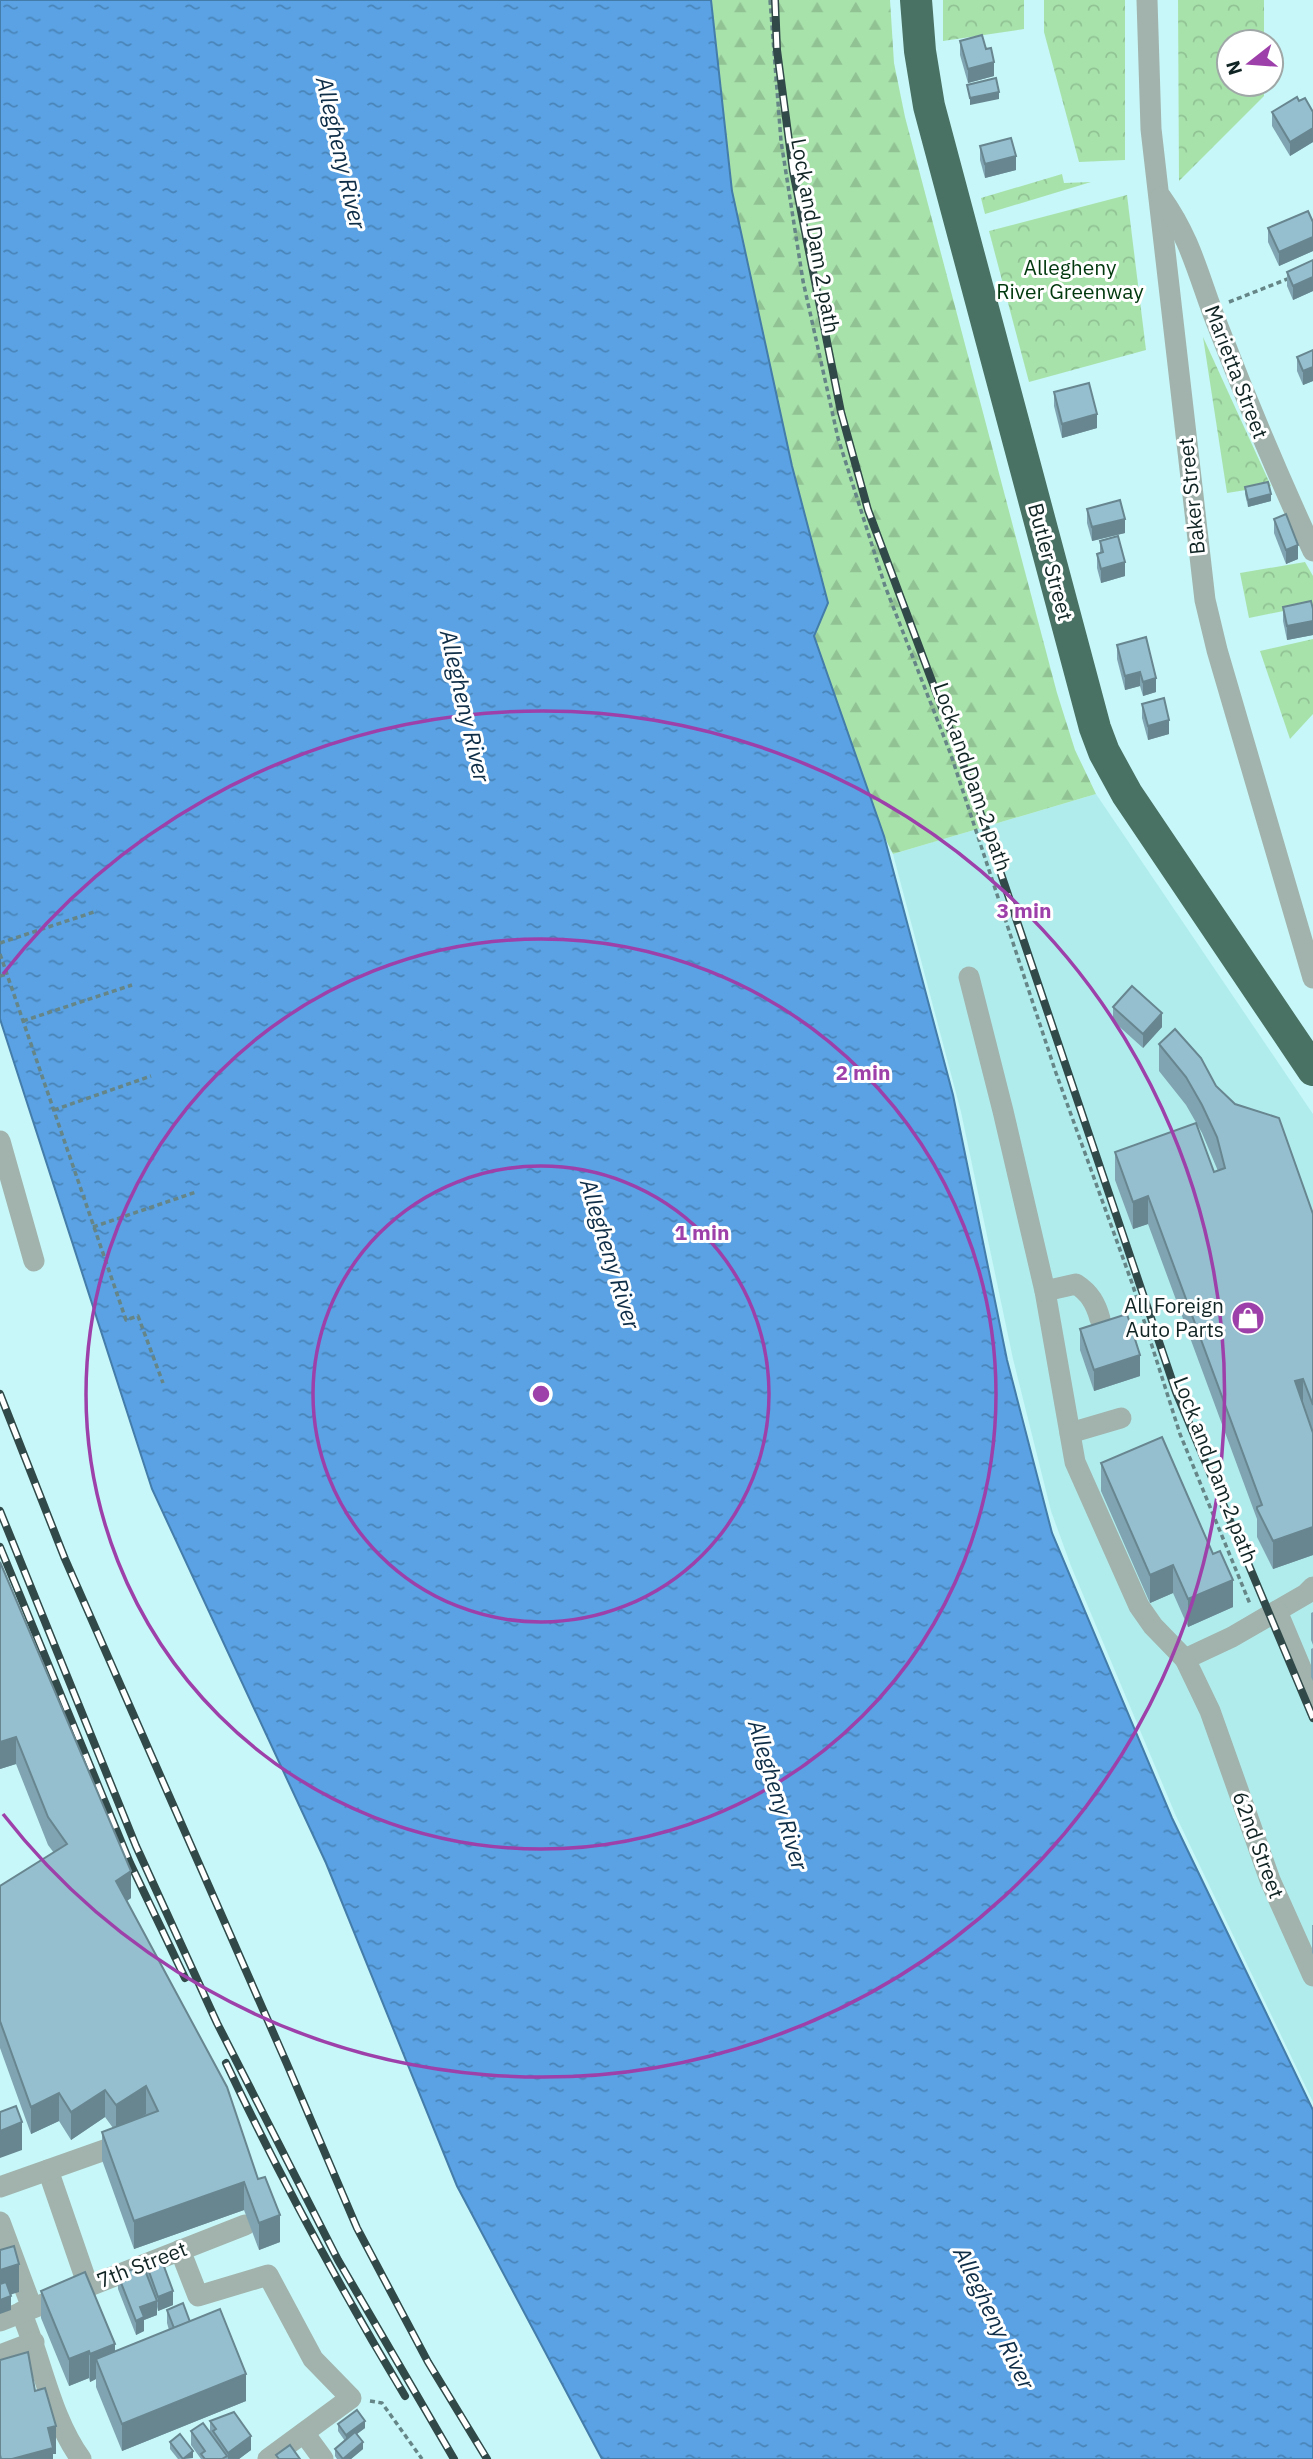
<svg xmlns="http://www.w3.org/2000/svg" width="1313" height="2459" font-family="'IBM Plex Sans',sans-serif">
<defs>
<pattern id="forest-firs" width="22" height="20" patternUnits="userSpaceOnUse" patternTransform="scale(1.75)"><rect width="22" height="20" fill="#a8e2ab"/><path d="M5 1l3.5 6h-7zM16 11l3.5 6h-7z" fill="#90c293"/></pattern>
<pattern id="park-crowns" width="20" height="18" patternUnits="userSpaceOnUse" patternTransform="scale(1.75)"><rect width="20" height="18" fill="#a8e2ab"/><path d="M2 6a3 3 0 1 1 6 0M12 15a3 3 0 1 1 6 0" fill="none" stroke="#90c293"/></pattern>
<pattern id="water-ripples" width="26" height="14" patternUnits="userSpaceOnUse" patternTransform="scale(1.75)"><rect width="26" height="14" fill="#5aa2e3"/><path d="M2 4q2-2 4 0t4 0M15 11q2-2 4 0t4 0" fill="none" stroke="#4984b8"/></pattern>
</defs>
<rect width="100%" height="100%" fill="#c7f7f8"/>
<path fill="#b1eced" d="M1096 794 1313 1114V2102L1176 1816 1071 1566 1051 1511 1013 1359 961 1112 893 854Z"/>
<path fill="url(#forest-firs)" d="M711 0H890L894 63 905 117 1057 693 1075 750 1096 794 893 854 884 836 814 636 828 603 792 466 732 191Z"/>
<g fill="url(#park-crowns)">
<path d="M943 0H1024V29L943 41Z"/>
<path d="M1044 0H1125V160L1079 162 1044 32Z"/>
<path d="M1178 0H1264V42H1229V84H1264V96L1179 181Z"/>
<path d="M1062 174 1064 183 1091 182 985 214 981 198Z"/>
<path d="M1127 195 1146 350 1029 382 989 231Z"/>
<path d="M1203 337 1271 486 1227 493Z"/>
<path d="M1305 562 1313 576V605L1249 618 1240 573Z"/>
<path d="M1313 639V714L1290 739 1260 651Z"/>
</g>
<path fill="url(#water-ripples)" stroke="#447caa" stroke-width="2" d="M0 0H711L732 191 792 466 828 603 814 636 884 836 953 1095 1007 1360 1052 1533 1172 1818 1313 2110V2459H602L457 2186 326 1863 152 1489 0 1019Z"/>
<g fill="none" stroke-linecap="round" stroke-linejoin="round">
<g stroke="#658586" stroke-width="3.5" stroke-dasharray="5 3.5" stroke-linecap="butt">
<path d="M770 0 781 141 803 281 838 438 885 586 951 755 1056 1073 1132 1283 1180 1434 1250 1604"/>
<path d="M1229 302 1290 278"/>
<path d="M0 943 97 911"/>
<path d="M0 954 126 1320 138 1316 163 1383"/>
<path d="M0 976 7 974"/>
<path d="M23 1021 132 985"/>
<path d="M54 1110 151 1076"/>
<path d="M93 1227 196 1192"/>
<path d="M370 2401 382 2403 422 2459"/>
</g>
<g stroke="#a1b3ac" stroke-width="21">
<path d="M1147 0 1151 129 1205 600 1217 650 1313 978"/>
<path d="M1161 197C1193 242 1199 280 1219 329 1248 404 1279 478 1313 551"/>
<path d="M969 977 1003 1111 1045 1291 1075 1462 1139 1606 1153 1626 1185 1659"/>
<path d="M0 1141 34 1261"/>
<path d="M1045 1291 1076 1284C1090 1293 1096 1304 1100 1319"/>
<path d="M1070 1433 1121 1418"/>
<path d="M1313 1587 1306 1594 1232 1637 1185 1659 1210 1711 1270 1880 1313 1976"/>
<path d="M1277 1611 1313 1697"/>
<path d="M48 2170 88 2286"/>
<path d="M0 2187 130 2141"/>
<path d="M0 2222 32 2308"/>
<path d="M180 2250 198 2296 268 2275 313 2359 351 2398 268 2459"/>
<path d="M21 2312C42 2360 50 2416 81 2459"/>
<path d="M0 2321 245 2225"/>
<path d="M0 2355 34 2342"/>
<path d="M304 2433 323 2459"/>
</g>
<path stroke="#497164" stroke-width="32" d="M916 0 920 51 929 106 1095 728 1104 752 1127 794 1313 1070"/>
<defs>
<g id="rail">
<path d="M775 0 777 50 793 171 841 412 868 510 973 791 1176 1392 1313 1718"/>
<path d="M0 1394 65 1559 287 2064 357 2228 428 2362 487 2459"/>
<path d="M0 1511 136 1846 217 2023 338 2260 454 2459"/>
<path d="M0 1547 130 1863 185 1978"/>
<path d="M226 2063C280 2177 340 2288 405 2396"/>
</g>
</defs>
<use href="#rail" stroke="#314949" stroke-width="8"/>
<use href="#rail" stroke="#fff" stroke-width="5" stroke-dasharray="16" stroke-linecap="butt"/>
</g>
<g fill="#80a4b1">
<path d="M960 41 994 76 968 83 960 55Z"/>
<path d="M1299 101 1313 112V142L1290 156 1272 126V112Z"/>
<path d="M980 146 1016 170 985 178 980 160Z"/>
<path d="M1313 222V251L1279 266 1268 242V228Z"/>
<path d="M1313 260V291L1293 300 1287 286V272Z"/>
<path d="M1313 350V381L1303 385 1297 371V357Z"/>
<path d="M1054 392 1097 428 1062 438 1054 406Z"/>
<path d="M1245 487 1271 501 1248 507 1245 494Z"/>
<path d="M1087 509 1125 533 1092 541 1087 523Z"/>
<path d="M1274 519 1298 559 1286 564 1274 533Z"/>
<path d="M1100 541 1125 576 1101 583 1097 568V554L1100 553Z"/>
<path d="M1283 607 1313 609V635L1287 640 1283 621Z"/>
<path d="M1117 645 1156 692 1143 696 1140 686 1125 690 1117 659Z"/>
<path d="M1142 704 1169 734 1148 740 1142 718Z"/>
<path d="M1113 1007 1162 1027 1143 1048 1113 1021Z"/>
<path d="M1159 1044 1216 1086 1313 1214V1555L1273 1569 1257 1537V1519L1148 1224 1133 1229 1115 1180V1152L1214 1172 1218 1171 1202 1133 1186 1105 1159 1071Z"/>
<path d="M1080 1329 1140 1376 1094 1391 1080 1350Z"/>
<path d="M1101 1463 1233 1607 1188 1627 1173 1593 1150 1603 1101 1491Z"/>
<path d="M0 1562 131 1898 127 1901 258 2179 280 2242 259 2250 244 2210 134 2249 102 2160V2132L113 2128 105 2117 71 2140 59 2121 31 2134 0 2048V1886L54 1853 48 1845 16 1764 0 1769Z"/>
<path d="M1313 1612V1645L1311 1640V1613Z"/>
<path d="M1313 1648V1681L1311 1677V1649Z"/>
<path d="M1312 1925H1313V1954L1312 1953Z"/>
<path d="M147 2266 173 2305 158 2311 157 2307V2315L144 2320V2331L136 2335 118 2289V2275H147Z"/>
<path d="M41 2291 115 2352 169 2330 167 2323V2310L190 2322 246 2401 122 2451 96 2387V2379L90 2382 89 2378 69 2386 41 2318Z"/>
<path d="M210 2421 251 2450 239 2459H201L191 2445V2431L210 2432Z"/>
<path d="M338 2424 365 2428 357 2434 363 2449 351 2459H337L335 2456V2449L345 2441 338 2431Z"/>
<path d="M170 2442 193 2458 178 2459 170 2449Z"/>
</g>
<g fill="#688690">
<path d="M994 62V76L968 83V69Z"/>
<path d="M999 92V99L970 105V98Z"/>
<path d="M1313 128V142L1290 156V142Z"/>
<path d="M1016 156V170L985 178V164Z"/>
<path d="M1313 237V251L1279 266V252Z"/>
<path d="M1313 277V291L1293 300V286Z"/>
<path d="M1313 367V381L1303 385V371Z"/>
<path d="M1097 414V428L1062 438V424Z"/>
<path d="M1271 494V501L1248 507V500Z"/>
<path d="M1125 519V533L1092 541V527Z"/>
<path d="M1298 545V559L1286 564V550Z"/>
<path d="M1125 562V576L1101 583V569Z"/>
<path d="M1313 621V635L1287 640V626Z"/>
<path d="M1140 672V686L1125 690V676Z"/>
<path d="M1156 678V692L1143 696V682Z"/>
<path d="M1169 720V734L1148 740V726Z"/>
<path d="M1162 1013V1027L1143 1048V1034Z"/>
<path d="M1148 1196V1224L1133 1229V1202Z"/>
<path d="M1140 1355V1376L1094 1391V1370Z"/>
<path d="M1303 1379V1406L1295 1381Z"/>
<path d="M1313 1527V1555L1273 1569V1541Z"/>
<path d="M1173 1565V1593L1150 1603V1575Z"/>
<path d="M1233 1580V1607L1188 1627V1599Z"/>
<path d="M16 1737V1764L0 1769V1742Z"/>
<path d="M131 1871V1898L116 1908V1881Z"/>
<path d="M146 2086V2114L116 2132V2105Z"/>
<path d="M105 2090V2117L71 2140V2112Z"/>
<path d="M59 2093V2121L31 2134V2107Z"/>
<path d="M22 2122V2150L0 2158V2131Z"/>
<path d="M244 2182V2210L134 2249V2221Z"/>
<path d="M280 2215V2242L259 2250V2223Z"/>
<path d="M19 2264V2292L0 2298V2270Z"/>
<path d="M173 2291V2305L158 2311V2297Z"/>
<path d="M11 2296V2310L0 2314V2300Z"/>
<path d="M157 2301V2315L144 2320V2331L136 2335V2321L140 2307Z"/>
<path d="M115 2344V2371L96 2359V2379L90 2382V2354Z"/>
<path d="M89 2351V2378L69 2386V2359Z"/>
<path d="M246 2374V2401L122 2451V2424Z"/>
<path d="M365 2421V2428L346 2442V2435Z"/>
<path d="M56 2426V2454H53V2459H12L48 2428Z"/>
<path d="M251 2436V2450L239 2459H228V2453Z"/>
<path d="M363 2442V2449L351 2459H343Z"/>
<path d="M193 2451V2458L183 2459Z"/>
</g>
<g fill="#95bfce" stroke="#688690" stroke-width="2">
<path d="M982 35 986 49 991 48 994 62 968 69 960 41Z"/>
<path d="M996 78 999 92 970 98 967 85Z"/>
<path d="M1297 97 1299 101 1305 98 1313 112V128L1290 142 1272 112Z"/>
<path d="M1011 138 1016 156 985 164 980 146Z"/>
<path d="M1308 211 1313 222V237L1279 252 1268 228Z"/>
<path d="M1313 260V277L1293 286 1287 272Z"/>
<path d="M1313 350V367L1303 371 1297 357Z"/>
<path d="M1089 383 1097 414 1062 424 1054 392Z"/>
<path d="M1268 482 1271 494 1248 500 1245 487Z"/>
<path d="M1120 500 1125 519 1092 527 1087 509Z"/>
<path d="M1286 514 1298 545 1286 550 1274 519Z"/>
<path d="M1118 536 1125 562 1101 569 1097 554 1103 552 1100 541Z"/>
<path d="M1311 601 1313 609V621L1287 626 1283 607Z"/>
<path d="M1146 637 1156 678 1143 682 1140 672 1125 676 1117 645Z"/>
<path d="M1164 698 1169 720 1148 726 1142 704Z"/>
<path d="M1132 986 1162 1013 1143 1034 1113 1007Z"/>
<path d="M1175 1029 1201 1058 1216 1086 1235 1104 1279 1118 1313 1214V1405L1303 1379 1295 1381 1313 1433V1527L1273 1541 1257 1509V1507L1262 1505 1148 1196 1133 1202 1115 1152 1196 1123 1214 1172 1225 1168 1217 1137 1202 1105 1186 1077 1159 1044Z"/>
<path d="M1127 1314 1140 1355 1094 1370 1080 1329Z"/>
<path d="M1162 1437 1213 1554 1220 1551 1233 1580 1188 1599 1173 1565 1150 1575 1101 1463Z"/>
<path d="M0 1562 131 1871 116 1881 227 2087 258 2179 265 2177 280 2215 259 2223 244 2182 134 2221 102 2132 158 2111 146 2086 116 2105 105 2090 71 2112 59 2093 31 2107 0 2021V1886L67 1844 48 1817 16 1737 0 1742Z"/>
<path d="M16 2106 22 2122 0 2131V2112Z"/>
<path d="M14 2246 19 2264 0 2270V2250Z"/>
<path d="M162 2261 173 2291 158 2297 147 2266Z"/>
<path d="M143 2265 157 2301 140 2307 144 2317 136 2321 118 2275Z"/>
<path d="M85 2272 115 2344 90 2354 89 2351 69 2359 41 2291Z"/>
<path d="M6 2282 11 2296 0 2300V2284Z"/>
<path d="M183 2303 190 2322 174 2328 167 2310Z"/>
<path d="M220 2309 246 2374 122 2424 96 2359Z"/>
<path d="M28 2352 35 2391 45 2388 56 2426 48 2428 53 2448 12 2459H1L0 2455V2360Z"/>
<path d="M357 2410 365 2421 346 2435 338 2424Z"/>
<path d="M234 2412 251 2436 228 2453 213 2431 216 2429 210 2421Z"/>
<path d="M203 2423 227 2456 222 2459H205L201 2454 205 2451 191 2431Z"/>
<path d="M355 2432 363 2442 343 2459 335 2449Z"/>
<path d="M180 2434 193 2451 183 2459 170 2442Z"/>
<path d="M290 2445 300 2459H279L276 2455Z"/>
</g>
<g fill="none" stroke="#9e40a9" stroke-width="3.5">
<circle cx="541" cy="1394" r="228"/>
<circle cx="541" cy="1394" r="455"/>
<path d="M3 974A683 683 0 1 1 3 1814"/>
</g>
<defs>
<symbol id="shop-disc" viewBox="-11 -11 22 22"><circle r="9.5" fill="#9e40a9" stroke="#fff"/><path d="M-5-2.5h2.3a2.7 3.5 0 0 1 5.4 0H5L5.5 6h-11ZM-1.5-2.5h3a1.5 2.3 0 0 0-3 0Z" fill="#fff"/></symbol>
</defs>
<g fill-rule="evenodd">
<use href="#shop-disc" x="1229" y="1299" width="38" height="38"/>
</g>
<g text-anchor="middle" stroke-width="6" stroke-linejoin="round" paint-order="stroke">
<g font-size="21" fill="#112424" stroke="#fff">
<text transform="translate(815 236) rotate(80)" y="7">Lock and Dam 2 path</text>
<text transform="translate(1236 372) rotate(69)" y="7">Marietta Street</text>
<text transform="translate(1192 496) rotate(-96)" y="7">Baker Street</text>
<text transform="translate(1050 562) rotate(75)" y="7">Butler Street</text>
<text transform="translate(972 777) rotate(71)" y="7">Lock and Dam 2 path</text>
<text transform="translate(1215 1470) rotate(69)" y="7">Lock and Dam 2 path</text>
<text transform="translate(1258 1845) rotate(70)" y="7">62nd Street</text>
<text transform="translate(142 2265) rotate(-21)" y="7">7th Street</text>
</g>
<g font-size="21" fill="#01380d" stroke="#fff">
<text x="1070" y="275">Allegheny<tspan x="1070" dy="24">River Greenway</tspan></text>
</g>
<g font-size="21" fill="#112424" stroke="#fff" text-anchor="end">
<text x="1224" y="1313">All Foreign<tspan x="1224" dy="24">Auto Parts</tspan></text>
</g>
<g font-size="23" font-style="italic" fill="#0e2d47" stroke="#fff">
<text transform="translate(341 153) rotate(77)" y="8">Allegheny River</text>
<text transform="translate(465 706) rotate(77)" y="8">Allegheny River</text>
<text transform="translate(610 1254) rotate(73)" y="8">Allegheny River</text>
<text transform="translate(778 1795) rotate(73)" y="8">Allegheny River</text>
<text transform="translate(994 2318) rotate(64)" y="8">Allegheny River</text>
</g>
</g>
<circle cx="541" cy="1394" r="10" fill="#9e40a9" stroke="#fff" stroke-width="3.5"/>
<g font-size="21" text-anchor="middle" font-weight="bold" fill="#9e40a9" stroke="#fff" stroke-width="6" stroke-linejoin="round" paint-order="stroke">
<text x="1024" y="918">3 min</text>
<text x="863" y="1080">2 min</text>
<text x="702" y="1240">1 min</text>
</g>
<g transform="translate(1250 63) rotate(253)"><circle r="33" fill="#ffffff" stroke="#a0a7a7" stroke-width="2"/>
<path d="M0-5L12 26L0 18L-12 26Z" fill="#9e40a9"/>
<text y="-10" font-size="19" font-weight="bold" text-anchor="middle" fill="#112424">N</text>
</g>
</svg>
